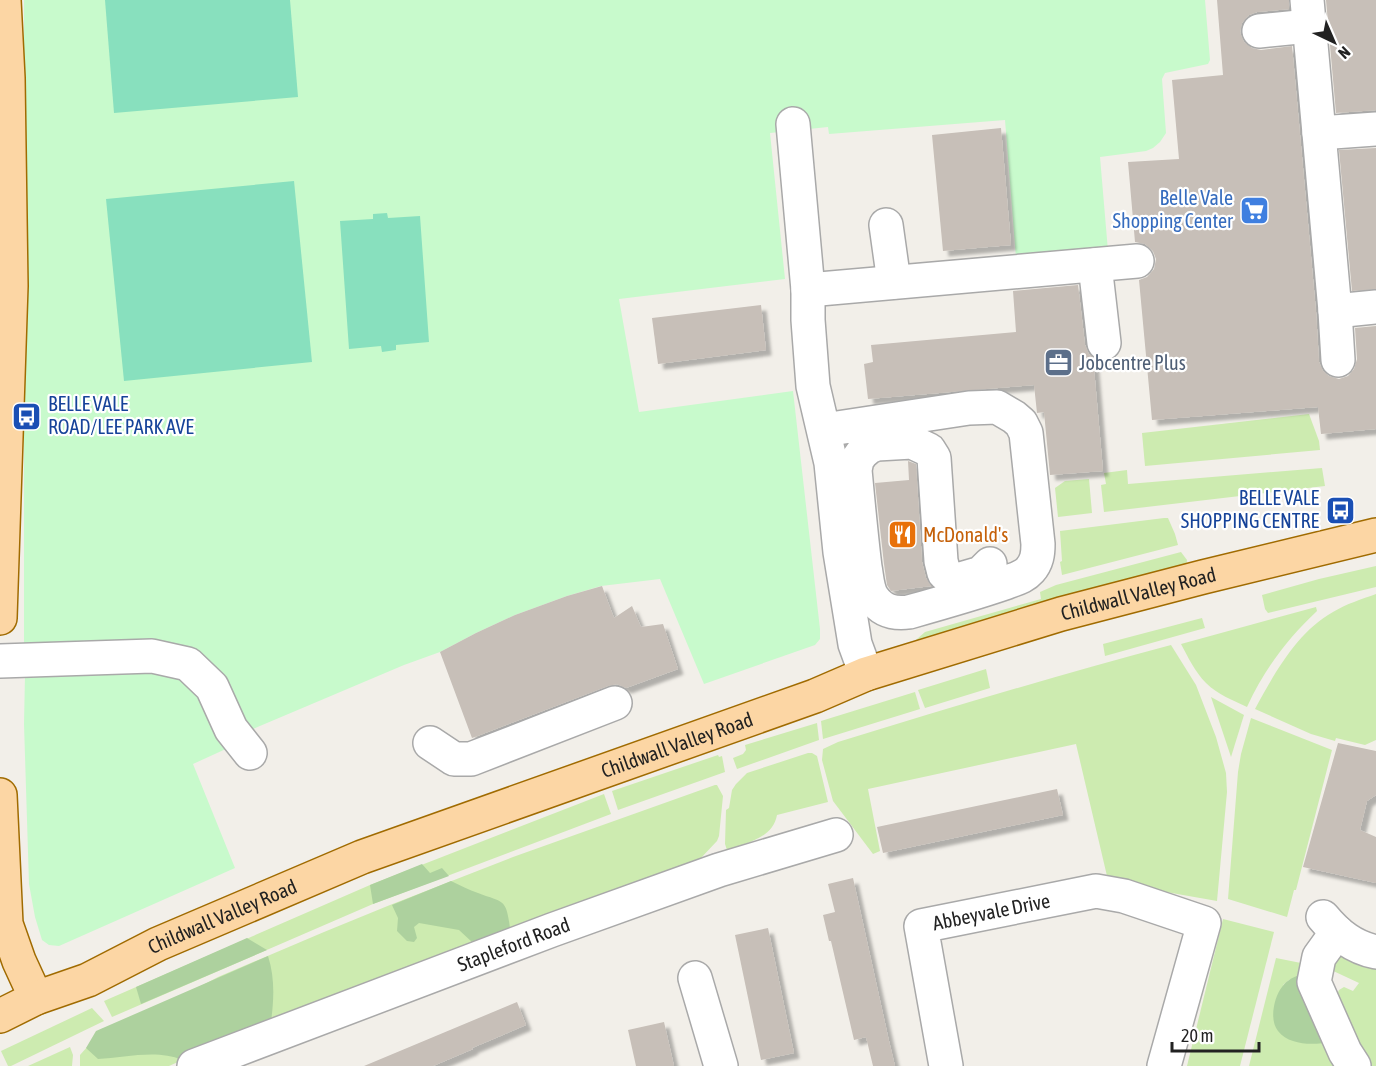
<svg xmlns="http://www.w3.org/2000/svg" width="1376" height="1066" font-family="'Asap Condensed',sans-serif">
<defs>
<filter id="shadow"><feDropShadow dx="5.5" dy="5.5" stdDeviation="1.5" flood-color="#0004"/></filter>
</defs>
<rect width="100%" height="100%" fill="#f2efe9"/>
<g fill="#cdebb0">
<path d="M1309 414 1319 441 1320 450 1145 466 1142 433Z"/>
<path d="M1322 468 1325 486 1104 512 1101 485 1106 484 1104 473 1127 470 1128 484Z"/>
<path d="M1089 479 1092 513 1058 517 1055 488 1065 481Z"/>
<path d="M1164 518H1168L1175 534 1178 545 1062 575 1060 562 1062 561 1060 531Z"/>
<path d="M1181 552 1187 560 1186 569 909 646 925 632 1041 599 1040 592 1056 585Z"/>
<path d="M1376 566V587L1268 613 1265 609 1262 595 1319 579Z"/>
<path d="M1376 594V740L1365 745 1336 738 1335 741 1311 734 1255 709C1274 674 1297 632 1333 612 1346 604 1362 599 1376 594Z"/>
<path d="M1316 607 1317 611C1287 639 1264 670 1247 707 1233 700 1218 695 1206 683 1195 672 1188 657 1181 644Z"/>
<path d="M1202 618 1205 628 1105 656 1103 644Z"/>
<path d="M1171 645 1196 685 1216 737 1226 773 1227 792 1217 901 1166 892 1107 876 1076 744 868 789 880 851 873 854 833 801 822 760 823 749 838 742C948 708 1059 675 1171 645Z"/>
<path d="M986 669 990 688 925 708 918 690Z"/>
<path d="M915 692 920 709 823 739 821 721Z"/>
<path d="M1211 697 1244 715 1231 757Z"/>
<path d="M1251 718 1332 750 1296 890H1294L1287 917 1228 899 1238 772 1241 754Z"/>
<path d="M817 723 819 740 737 769 733 758 743 754 746 750 745 745Z"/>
<path d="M808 753H812L817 756 828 802 777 815C773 838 747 843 727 850L725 844 726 810 729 808 732 790 736 784 747 773Z"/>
<path d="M718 755 719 757 722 756 725 772 618 810 612 791Z"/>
<path d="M715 785H717L723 796 719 836 717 841 700 859 444 953 223 1042 169 1066H80V1055L88 1046 218 977 324 932 390 905 513 857Z"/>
<path d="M604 794 611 814 373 904 112 1017 104 1001 370 885Z"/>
<path d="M1223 919 1274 932 1240 1066H1187Z"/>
<path d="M1341 952 1376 965V1066H1366L1336 996 1339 990 1344 987 1353 991 1359 983 1329 969Z"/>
<path d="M1276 958 1306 964 1302 975 1289 980 1283 985 1331 1042 1346 1066H1249Z"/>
<path d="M92 1008 104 1021 11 1066H8L1 1051Z"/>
<path d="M70 1047 73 1055 72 1066H28Z"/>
</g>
<g fill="#add19e">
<path d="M422 864 430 873 442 868 449 876 373 904 370 885Z"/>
<path d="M451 881C460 885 469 890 478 893 504 903 506 898 510 928L472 942 459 930 419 923 414 927 417 938 414 942 407 941 397 931 398 918 392 905Z"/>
<path d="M247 938 267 950 141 1004 136 987Z"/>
<path d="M268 956C275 978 274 999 271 1022L182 1060C157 1049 124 1058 98 1059L86 1048 96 1031Z"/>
<path d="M1302 975 1331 1042C1314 1045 1290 1046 1278 1031 1269 1020 1274 997 1282 987 1287 980 1294 976 1302 975Z"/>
</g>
<path fill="#c8facc" d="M24 0H1205L1210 60 1208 64 1165 73 1162 79 1166 133 1160 142 1153 148 1146 151 1100 157 1108 251 1016 258 1005 120 829 134 828 127 770 133 785 279 619 299 639 412 793 391 820 629V639L815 645 704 684 660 579 601 586 567 596 515 615 476 633 440 652 404 665 253 729 228 748 193 764 235 868 59 946 49 945 42 940 35 917 29 884 24 724 25 675 24 660Z"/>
<g fill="#88e0be">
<path d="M105 0H290L298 97 114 113Z"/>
<path d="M294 181 312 362 124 381 106 199Z"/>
<path d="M387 213 388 218 420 216 429 342 396 345V350L382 352 381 346 349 349 340 221 373 219V214Z"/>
</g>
<g fill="#c7bfb8" filter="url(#shadow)">
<path d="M1217 0H1289V9L1257 12 1249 15 1242 23 1240 33 1244 42 1252 48 1261 50 1292 46 1316 312 1319 362 1323 371 1329 376 1339 379 1348 376 1354 369 1357 359 1355 328 1376 326V429L1321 434 1318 407 1152 420 1139 280 1147 277 1154 269 1156 259 1153 251 1145 244 1135 242 1128 162 1179 159 1172 80 1223 75Z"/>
<path d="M1326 0H1376V110L1336 113Z"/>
<path d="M1001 128 1011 245 943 251 932 135Z"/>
<path d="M1376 148V289L1352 291 1339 150Z"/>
<path d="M1078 285 1085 345 1089 354 1093 357 1103 471 1050 475 1044 412 1037 413 1034 385 868 399 864 364 873 362 871 345 1016 332 1013 291Z"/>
<path d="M761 305 766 350 658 364 652 318Z"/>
<path d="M908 461 916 464 922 562 926 578 931 586 891 591 887 585 884 564 875 483 909 480Z"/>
<path d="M602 586 614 618 632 606 641 627 663 624 678 669 626 688 617 684 608 686 472 738 440 652 476 633 515 615 567 596Z"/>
<path d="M1338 743 1376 751V795L1367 801 1360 830 1376 837V883L1303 867Z"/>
<path d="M1057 789 1063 815 883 853 877 827Z"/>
<path d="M853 878 889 1041 895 1066H873L866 1037 854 1040 831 941H829L823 915 835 912 828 884Z"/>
<path d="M768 928 794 1053 761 1060 735 935Z"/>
<path d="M517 1002 526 1025 472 1048 473 1049 433 1066H364Z"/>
<path d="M664 1022 674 1066H636L628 1030Z"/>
</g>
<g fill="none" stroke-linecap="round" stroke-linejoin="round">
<defs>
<g id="minor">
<path d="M1307 0 1335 311 1376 307"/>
<path d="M1259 31 1309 26"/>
<path d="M793 124 808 290V320L813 386 831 463 840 552 855 644 866 674"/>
<path d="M1319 133 1376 129"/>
<path d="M886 225 894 282"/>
<path d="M1095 265 1104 343"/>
<path d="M808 290 1137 261"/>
<path d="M1335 311 1338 360"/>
<path d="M824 430 969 408 997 407 1014 417 1021 423 1026 433 1038 544C1038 554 1037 562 1030 570 1023 578 1014 579 1005 583 973 594 941 603 909 612 894 614 882 611 873 598 867 589 867 577 865 567 861 535 858 502 855 470L857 460 862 453 869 447 877 444 912 442 929 450 934 458 941 561 944 573 950 578 957 580 981 573 990 564"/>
<path d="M0 661 152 656 188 664 212 687 231 729 250 753"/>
<path d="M430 743 454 759H471L615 703"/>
<path d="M1323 917C1338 935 1353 947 1376 952"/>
<path d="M1337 932 1319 957 1314 982 1345 1052 1354 1066"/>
<path d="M695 978 721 1066"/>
<path id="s1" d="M194 1066 552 930 719 870 836 835"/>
<path id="s2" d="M946 1066 921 926 1096 891 1124 896 1204 923 1164 1066"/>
</g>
<g id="major">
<path d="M0 618 11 286 8 78 4 0"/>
<path d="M0 795 6 924 19 961 36 998"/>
<path id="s3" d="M0 1016 36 998 88 980 158 944 362 857 815 696 866 674 1061 614 1203 577 1376 535"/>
</g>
</defs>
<use href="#minor" stroke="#a9a9a9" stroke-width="36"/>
<use href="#major" stroke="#a06b00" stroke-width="36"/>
<use href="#minor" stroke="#fff" stroke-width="33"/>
<use href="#major" stroke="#fcd6a4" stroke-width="33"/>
</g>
<defs>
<symbol id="supermarket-square" viewBox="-11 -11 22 22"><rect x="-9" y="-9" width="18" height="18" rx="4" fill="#3f7fe0" stroke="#fff"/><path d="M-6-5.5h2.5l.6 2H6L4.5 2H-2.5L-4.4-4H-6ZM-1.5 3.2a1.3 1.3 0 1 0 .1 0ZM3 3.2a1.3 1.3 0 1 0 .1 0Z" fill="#fff"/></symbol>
<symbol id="office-square" viewBox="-11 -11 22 22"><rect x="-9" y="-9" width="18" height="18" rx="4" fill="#5c6f8a" stroke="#fff"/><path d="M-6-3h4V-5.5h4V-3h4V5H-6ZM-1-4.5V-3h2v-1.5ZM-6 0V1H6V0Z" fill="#fff"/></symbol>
<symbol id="bus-square" viewBox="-11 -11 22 22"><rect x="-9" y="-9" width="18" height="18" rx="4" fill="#1a4fb4" stroke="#fff"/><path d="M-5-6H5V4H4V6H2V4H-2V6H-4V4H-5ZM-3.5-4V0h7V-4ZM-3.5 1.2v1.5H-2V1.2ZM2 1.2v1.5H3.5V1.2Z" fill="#fff"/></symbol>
<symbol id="restaurant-square" viewBox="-11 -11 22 22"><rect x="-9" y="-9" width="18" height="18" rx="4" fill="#e8710a" stroke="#fff"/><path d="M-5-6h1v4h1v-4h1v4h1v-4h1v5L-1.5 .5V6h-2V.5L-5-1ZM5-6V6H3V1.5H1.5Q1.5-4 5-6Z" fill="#fff"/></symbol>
</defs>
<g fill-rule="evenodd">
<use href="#supermarket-square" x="1238" y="194" width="33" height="33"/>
<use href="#office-square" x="1042" y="346" width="33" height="33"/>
<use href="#bus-square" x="10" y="400" width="33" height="33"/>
<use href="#bus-square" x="1324" y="494" width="33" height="33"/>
<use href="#restaurant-square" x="886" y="518" width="33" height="33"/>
</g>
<g text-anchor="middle" stroke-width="4.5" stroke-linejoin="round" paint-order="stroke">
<g font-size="20" fill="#366cbe" stroke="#fff" text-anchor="end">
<text x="1233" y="205">Belle Vale<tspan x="1233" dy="23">Shopping Center</tspan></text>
</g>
<g font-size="20" fill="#4e5e75" stroke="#fff" text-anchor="start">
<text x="1079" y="370">Jobcentre Plus</text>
</g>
<g font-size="20" fill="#164399" stroke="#fff" text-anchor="start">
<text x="48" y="411">BELLE VALE<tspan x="48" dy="23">ROAD/LEE PARK AVE</tspan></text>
<text x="1319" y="505" text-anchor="end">BELLE VALE<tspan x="1319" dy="23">SHOPPING CENTRE</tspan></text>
</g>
<g font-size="20" fill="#c56008" stroke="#fff" text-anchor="start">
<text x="923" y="542">McDonald's</text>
</g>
<g font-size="20" fill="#222" stroke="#fff">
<text dy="7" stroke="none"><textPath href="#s3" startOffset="1216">Childwall Valley Road</textPath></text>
<text dy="7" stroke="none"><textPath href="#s3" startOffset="730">Childwall Valley Road</textPath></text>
<text dy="7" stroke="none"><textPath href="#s2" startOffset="214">Abbeyvale Drive</textPath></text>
<text dy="7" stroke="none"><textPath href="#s3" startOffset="244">Childwall Valley Road</textPath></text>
<text dy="7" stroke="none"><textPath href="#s1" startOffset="342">Stapleford Road</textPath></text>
</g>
</g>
<g transform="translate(1334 42) rotate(136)" stroke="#ffffff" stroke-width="4.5" paint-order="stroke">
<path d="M0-4.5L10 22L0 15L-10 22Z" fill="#222222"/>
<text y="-9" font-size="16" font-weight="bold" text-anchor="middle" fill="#222222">N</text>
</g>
<path d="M1172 1042v9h87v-9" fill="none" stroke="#222222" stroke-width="3"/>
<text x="1181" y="1042" font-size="18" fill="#222222" stroke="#ffffff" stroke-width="4.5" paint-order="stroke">20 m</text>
</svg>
